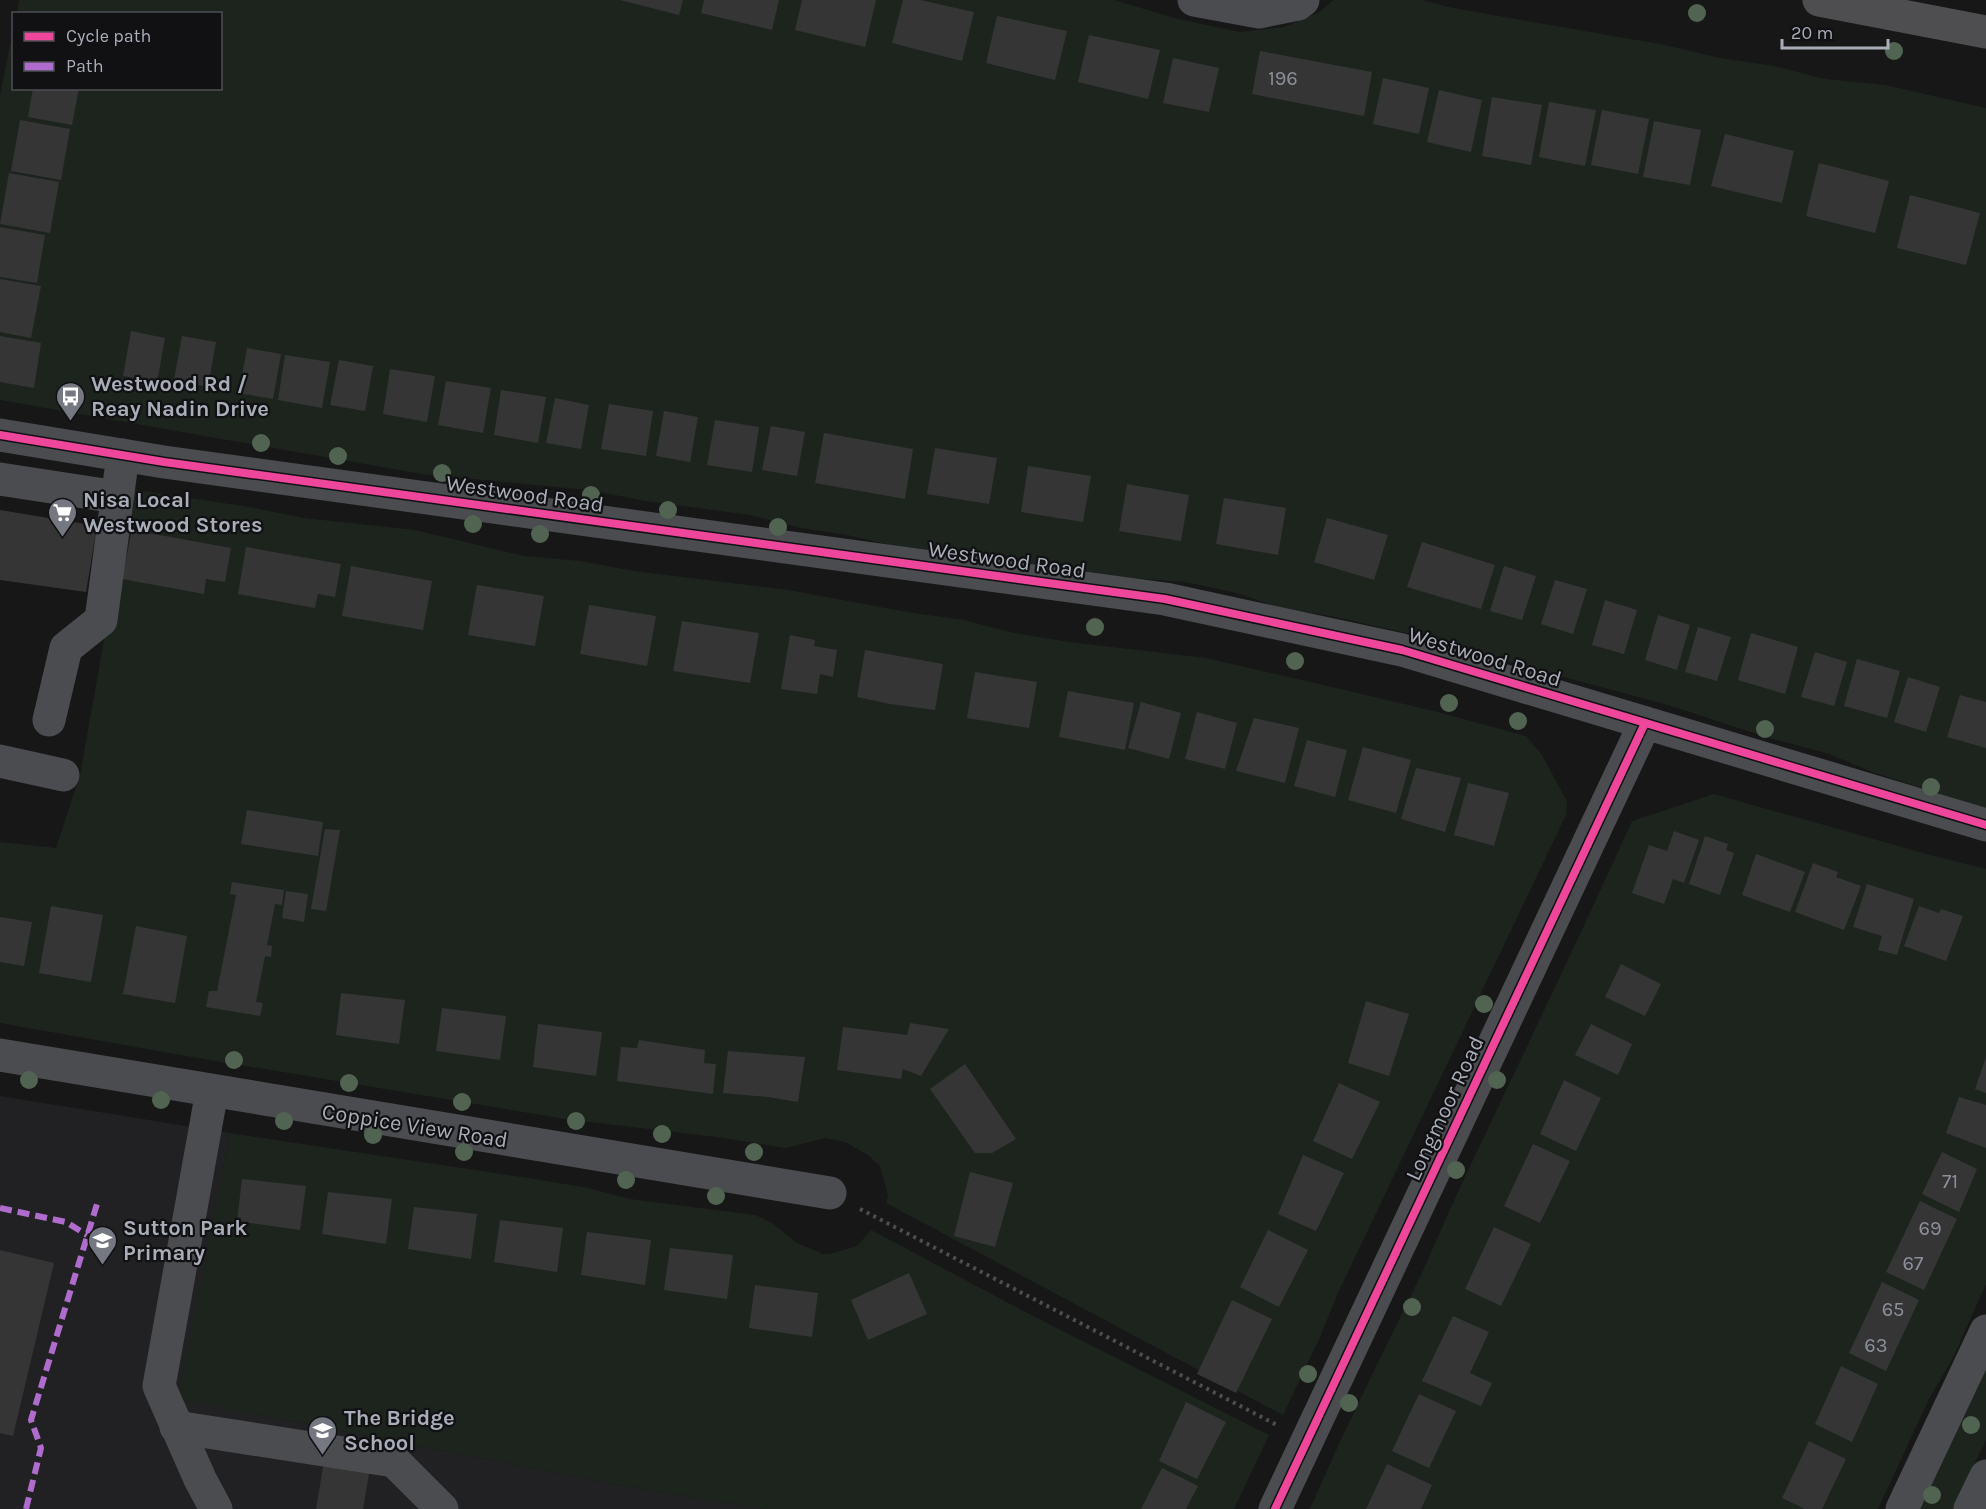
<svg xmlns="http://www.w3.org/2000/svg" width="1986" height="1509" font-family="Karla,sans-serif">
<rect width="100%" height="100%" fill="#171717"/>
<path fill="#212123" d="M0 1096 230 1133 179 1399 614 1484 765 1509H0Z"/>
<g fill="#1d241e">
<path d="M19 0H1114L1178 19 1240 32 1284 27 1320 12 1333 0H1422L1453 8 1665 45 1720 58 1774 66 1825 79 1885 85 1986 108V808L1875 773 1826 753 1769 738 1668 705 1526 667 1429 638 1331 616 1283 609 1237 593 1185 582 1132 578 1042 565 996 563 899 547 847 535 801 528 750 515 646 501 588 490 422 474 0 400V95L13 31 14 88H220V14L17 13Z"/>
<path d="M131 489 249 507 304 518 415 530 524 556 581 561 634 571 789 590 907 612 964 620 1014 633 1069 642 1206 658 1319 684 1434 711 1526 736 1542 755 1567 801 1566 815 1337 1295 1320 1337 1283 1415 886 1203 888 1195 880 1166 868 1155 845 1142 825 1138 786 1148 716 1137 565 1119 192 1057 0 1023V842L56 848 80 775Z"/>
<path d="M1714 794 1930 855 1986 869V1284L1952 1360 1929 1399 1878 1509H1310C1342 1434 1379 1361 1415 1287 1430 1257 1442 1226 1456 1196 1515 1071 1575 947 1632 821Z"/>
<path d="M230 1133 541 1180 588 1188 630 1199 755 1215 772 1223 797 1243 823 1254H830L857 1246 871 1230 1035 1317 1269 1435 1234 1509H765L614 1484 178 1399Z"/>
<path d="M1986 1367V1440L1953 1509H1919Z"/>
</g>
<g fill="#353536">
<path d="M620 0H683L679 15Z"/>
<path d="M704 0H779L772 30 701 13Z"/>
<path d="M802 0H876L865 47 795 30Z"/>
<path d="M903 0H920L974 12 962 61 892 43Z"/>
<path d="M997 16 1067 31 1055 80 986 63Z"/>
<path d="M1089 35 1160 50 1148 99 1078 82Z"/>
<path d="M1260 51 1372 72 1364 116 1252 94Z"/>
<path d="M1173 58 1219 68 1209 112 1163 103Z"/>
<path d="M1383 78 1429 88 1419 134 1373 124Z"/>
<path d="M33 88H79L72 125 28 117Z"/>
<path d="M1439 90 1482 100 1471 152 1427 142Z"/>
<path d="M1492 97 1542 105 1531 165 1482 156Z"/>
<path d="M1549 102 1596 110 1585 166 1539 157Z"/>
<path d="M1602 110 1649 119 1638 174 1591 165Z"/>
<path d="M20 120 70 129 61 180 11 171Z"/>
<path d="M1654 121 1701 130 1690 185 1643 177Z"/>
<path d="M1725 134 1794 151 1782 203 1711 186Z"/>
<path d="M1819 163 1889 181 1875 233 1806 216Z"/>
<path d="M9 173 59 182 50 233 0 224Z"/>
<path d="M1910 195 1980 213 1966 265 1897 248Z"/>
<path d="M0 227 45 235 37 283 0 277Z"/>
<path d="M0 279 41 286 31 338 0 332Z"/>
<path d="M131 331 165 338 157 382 123 376Z"/>
<path d="M0 336 41 343 34 388 0 382Z"/>
<path d="M182 336 216 342 208 387 174 380Z"/>
<path d="M247 348 281 354 273 399 239 393Z"/>
<path d="M285 355 330 362 322 408 278 400Z"/>
<path d="M339 360 373 366 365 411 330 405Z"/>
<path d="M390 369 435 376 427 422 383 414Z"/>
<path d="M446 381 491 388 483 433 438 425Z"/>
<path d="M501 390 546 397 538 443 494 435Z"/>
<path d="M555 398 589 405 581 449 546 443Z"/>
<path d="M609 404 653 411 646 456 601 449Z"/>
<path d="M664 411 698 417 690 462 656 456Z"/>
<path d="M715 420 759 427 752 472 707 465Z"/>
<path d="M771 426 805 432 797 476 762 470Z"/>
<path d="M824 433 913 449 905 499 815 483Z"/>
<path d="M935 448 997 458 989 504 927 494Z"/>
<path d="M1028 466 1091 476 1083 522 1021 512Z"/>
<path d="M1127 484 1189 495 1181 541 1119 531Z"/>
<path d="M1224 498 1286 508 1278 555 1216 544Z"/>
<path d="M0 510 97 526 86 592 0 580Z"/>
<path d="M1327 518 1388 535 1374 580 1314 562Z"/>
<path d="M132 530 231 548 225 582 206 579 204 594 122 579Z"/>
<path d="M1422 542 1495 565 1481 609 1407 587Z"/>
<path d="M246 547 341 564 335 597 318 594 315 608 238 594Z"/>
<path d="M351 566 432 581 423 630 342 616Z"/>
<path d="M1504 566 1536 576 1522 620 1490 611Z"/>
<path d="M1555 580 1587 589 1573 634 1541 624Z"/>
<path d="M477 585 544 596 535 646 468 635Z"/>
<path d="M1605 600 1637 610 1624 654 1592 645Z"/>
<path d="M589 605 656 616 647 666 580 654Z"/>
<path d="M1658 615 1690 625 1677 670 1645 660Z"/>
<path d="M682 621 759 633 750 683 673 671Z"/>
<path d="M1698 627 1731 637 1717 681 1685 672Z"/>
<path d="M1751 633 1798 647 1785 694 1738 680Z"/>
<path d="M790 635 815 640 814 646 837 650 833 677 820 674 817 694 781 689Z"/>
<path d="M865 650 943 664 935 710 890 704 857 697Z"/>
<path d="M1815 652 1847 662 1834 706 1801 697Z"/>
<path d="M1857 659 1900 671 1887 718 1844 706Z"/>
<path d="M975 672 1037 682 1029 728 967 718Z"/>
<path d="M1908 677 1940 687 1926 732 1894 722Z"/>
<path d="M1068 691 1134 703 1125 750 1059 737Z"/>
<path d="M1960 695 1986 702V748L1947 737Z"/>
<path d="M1141 702 1181 713 1169 759 1128 748Z"/>
<path d="M1197 712 1237 723 1225 769 1185 759Z"/>
<path d="M1254 718 1299 728 1285 783 1236 771Z"/>
<path d="M1307 740 1347 750 1335 797 1294 786Z"/>
<path d="M1363 747 1411 760 1396 813 1348 800Z"/>
<path d="M1416 768 1461 778 1445 832 1401 819Z"/>
<path d="M1468 783 1509 793 1494 846 1454 835Z"/>
<path d="M247 810 323 822 318 856 241 844Z"/>
<path d="M325 829 340 830 326 911 311 909Z"/>
<path d="M1674 831 1699 840 1684 883 1673 879 1664 904 1632 893 1649 845 1667 851Z"/>
<path d="M1705 836 1728 844 1726 850 1734 853 1720 895 1689 884Z"/>
<path d="M1756 854 1805 872 1790 912 1742 895Z"/>
<path d="M1813 863 1838 872 1836 877 1861 886 1844 930 1795 912Z"/>
<path d="M232 882 284 890 282 905 275 904 267 945 272 946 271 957 265 956 256 1002 263 1003 260 1016 206 1007 209 991H217L236 895 230 894Z"/>
<path d="M1867 884 1914 899 1897 955 1878 950 1882 936 1853 927Z"/>
<path d="M286 891 308 894 304 922 282 918Z"/>
<path d="M51 906 103 915 91 982 39 973Z"/>
<path d="M1919 906 1939 913 1941 909 1963 916 1946 961 1904 946Z"/>
<path d="M0 917 32 922 24 966 0 962Z"/>
<path d="M136 926 187 936 175 1003 123 994Z"/>
<path d="M1621 964 1661 984 1645 1016 1605 997Z"/>
<path d="M341 993 405 1000 399 1044 336 1035Z"/>
<path d="M1366 1001 1409 1014 1389 1076 1348 1063Z"/>
<path d="M442 1008 506 1016 500 1060 436 1051Z"/>
<path d="M910 1023 949 1029 921 1076 903 1069 901 1079 837 1070 843 1027 907 1035Z"/>
<path d="M538 1024 602 1032 596 1076 533 1067Z"/>
<path d="M1591 1024 1632 1044 1618 1075 1575 1055Z"/>
<path d="M639 1040 705 1050 704 1063 716 1064 713 1094 617 1081 621 1047 637 1048Z"/>
<path d="M728 1051 805 1057 798 1102 768 1097 723 1093Z"/>
<path d="M1986 1057V1093L1975 1089Z"/>
<path d="M965 1064 1016 1139 992 1153H975L930 1089Z"/>
<path d="M1564 1080 1601 1098 1576 1151 1540 1134Z"/>
<path d="M1339 1083 1380 1102 1352 1159 1313 1141Z"/>
<path d="M1959 1097 1986 1105V1148L1946 1133Z"/>
<path d="M1533 1144 1570 1161 1540 1223 1504 1206Z"/>
<path d="M1942 1152 1977 1169 1959 1212 1922 1194Z"/>
<path d="M1303 1155 1344 1173 1316 1231 1278 1214Z"/>
<path d="M970 1172 1013 1183 995 1247 954 1236Z"/>
<path d="M242 1179 306 1186 300 1230 237 1221Z"/>
<path d="M328 1192 392 1199 386 1244 322 1234Z"/>
<path d="M1920 1201 1957 1219 1924 1290 1886 1272Z"/>
<path d="M414 1207 477 1214 471 1259 408 1249Z"/>
<path d="M500 1220 563 1228 557 1272 494 1262Z"/>
<path d="M1494 1227 1531 1244 1501 1306 1465 1289Z"/>
<path d="M1268 1230 1308 1250 1279 1307 1240 1287Z"/>
<path d="M587 1232 651 1240 645 1285 581 1275Z"/>
<path d="M670 1248 733 1255 727 1299 664 1290Z"/>
<path d="M0 1250 54 1263 13 1436 0 1433Z"/>
<path d="M909 1273 927 1314 868 1340 851 1300Z"/>
<path d="M1882 1282 1919 1300 1886 1371 1849 1353Z"/>
<path d="M755 1285 818 1293 812 1337 749 1328Z"/>
<path d="M1232 1300 1272 1319 1236 1393 1197 1374Z"/>
<path d="M1453 1316 1489 1332 1470 1373 1492 1383 1481 1406 1422 1381Z"/>
<path d="M1841 1366 1878 1384 1852 1442 1815 1424Z"/>
<path d="M1419 1394 1456 1411 1429 1468 1392 1451Z"/>
<path d="M1186 1402 1226 1422 1197 1479 1159 1461Z"/>
<path d="M1809 1441 1846 1459 1822 1509H1805L1782 1498Z"/>
<path d="M324 1461 370 1468 363 1509H316Z"/>
<path d="M1387 1464 1432 1485 1421 1509H1366Z"/>
<path d="M1162 1468 1198 1486 1186 1509H1141Z"/>
</g>
<g fill="none" stroke-linecap="round" stroke-linejoin="round">
<path stroke="#4d4e52" stroke-width="4" stroke-dasharray="3 4.5" stroke-linecap="butt" d="M860 1209 1277 1425"/>
<g stroke="#4b4c50" stroke-width="33">
<path d="M1194 0 1259 12 1298 4 1303 0"/>
<path d="M0 435 164 462 1165 599 1402 650 1986 825"/>
<path d="M0 479 117 497"/>
<path d="M49 720 66 648 101 620 123 455"/>
<path d="M0 761 63 775"/>
<path d="M0 1055 830 1193"/>
<path d="M212 1091 159 1386 200 1479 216 1509"/>
<path d="M176 1427 394 1461 442 1509"/>
<path d="M1275 1509 1645 723"/>
<path d="M1902 1509 1986 1331"/>
<path d="M1970 1509 1986 1476"/>
</g>
<path stroke="#4e4e51" stroke-width="33" d="M1819 0 1986 32"/>
<g stroke="#b06ccc" stroke-width="6" stroke-dasharray="12 6" stroke-linecap="butt">
<path d="M0 1208 66 1222 87 1235"/>
<path d="M26 1509 41 1448 31 1420 97 1204"/>
</g>
<defs>
<g id="cycleway">
<path d="M0 435 164 462 1165 599 1402 650 1986 825"/>
<path d="M1275 1509 1645 723"/>
</g>
</defs>
<use href="#cycleway" stroke="#111113" stroke-width="11"/>
<use href="#cycleway" stroke="#ed469a" stroke-width="8"/>
</g>
<g fill="#506451">
<circle cx="1697" cy="13" r="9"/>
<circle cx="1894" cy="51" r="9"/>
<circle cx="261" cy="443" r="9"/>
<circle cx="338" cy="456" r="9"/>
<circle cx="442" cy="473" r="9"/>
<circle cx="591" cy="495" r="9"/>
<circle cx="668" cy="510" r="9"/>
<circle cx="473" cy="524" r="9"/>
<circle cx="778" cy="527" r="9"/>
<circle cx="540" cy="534" r="9"/>
<circle cx="1095" cy="627" r="9"/>
<circle cx="1295" cy="661" r="9"/>
<circle cx="1449" cy="703" r="9"/>
<circle cx="1518" cy="721" r="9"/>
<circle cx="1765" cy="729" r="9"/>
<circle cx="1931" cy="787" r="9"/>
<circle cx="1484" cy="1004" r="9"/>
<circle cx="234" cy="1060" r="9"/>
<circle cx="29" cy="1080" r="9"/>
<circle cx="1497" cy="1080" r="9"/>
<circle cx="349" cy="1083" r="9"/>
<circle cx="161" cy="1100" r="9"/>
<circle cx="462" cy="1102" r="9"/>
<circle cx="284" cy="1121" r="9"/>
<circle cx="576" cy="1121" r="9"/>
<circle cx="662" cy="1134" r="9"/>
<circle cx="373" cy="1135" r="9"/>
<circle cx="464" cy="1152" r="9"/>
<circle cx="754" cy="1152" r="9"/>
<circle cx="1456" cy="1170" r="9"/>
<circle cx="626" cy="1180" r="9"/>
<circle cx="716" cy="1196" r="9"/>
<circle cx="1412" cy="1307" r="9"/>
<circle cx="1308" cy="1374" r="9"/>
<circle cx="1349" cy="1403" r="9"/>
<circle cx="1971" cy="1425" r="9"/>
<circle cx="1932" cy="1495" r="9"/>
</g>
<defs>
<symbol id="bus-pin" viewBox="-11 -11 22 30"><path d="M0 17L-7.5 6A9.5 9.5 0 1 1 7.5 6Z" fill="#757880" stroke="#111113"/><path d="M-5-6H5V4H4V6H2V4H-2V6H-4V4H-5ZM-3.5-4V0h7V-4ZM-3.5 1.2v1.5H-2V1.2ZM2 1.2v1.5H3.5V1.2Z" fill="#fff"/></symbol>
<symbol id="supermarket-pin" viewBox="-11 -11 22 30"><path d="M0 17L-7.5 6A9.5 9.5 0 1 1 7.5 6Z" fill="#757880" stroke="#111113"/><path d="M-6-5.5h2.5l.6 2H6L4.5 2H-2.5L-4.4-4H-6ZM-1.5 3.2a1.3 1.3 0 1 0 .1 0ZM3 3.2a1.3 1.3 0 1 0 .1 0Z" fill="#fff"/></symbol>
<symbol id="school-pin" viewBox="-11 -11 22 30"><path d="M0 17L-7.5 6A9.5 9.5 0 1 1 7.5 6Z" fill="#757880" stroke="#111113"/><path d="M0-5L7-2L0 1L-7-2ZM-4 1L0 2.5L4 1V4Q0 6-4 4Z" fill="#fff"/></symbol>
</defs>
<g fill-rule="evenodd">
<use href="#bus-pin" x="54" y="380" width="33" height="45"/>
<use href="#supermarket-pin" x="46" y="496" width="33" height="45"/>
<use href="#school-pin" x="86" y="1224" width="33" height="45"/>
<use href="#school-pin" x="306" y="1414" width="33" height="45"/>
</g>
<g text-anchor="middle" stroke-width="4.5" stroke-linejoin="round" paint-order="stroke">
<g font-size="20" fill="#8b8f98">
<text x="1283" y="85">196</text>
<text x="1950" y="1188">71</text>
<text x="1930" y="1235">69</text>
<text x="1913" y="1270">67</text>
<text x="1893" y="1316">65</text>
<text x="1876" y="1352">63</text>
</g>
<g font-size="22" font-weight="bold" fill="#a8adb8" stroke="#111113" text-anchor="start">
<text x="91" y="391">Westwood Rd /<tspan x="91" dy="25">Reay Nadin Drive</tspan></text>
<text x="83" y="507">Nisa Local<tspan x="83" dy="25">Westwood Stores</tspan></text>
<text x="123" y="1235">Sutton Park<tspan x="123" dy="25">Primary</tspan></text>
<text x="344" y="1425">The Bridge<tspan x="344" dy="25">School</tspan></text>
</g>
<g font-size="22" fill="#a8adb8" stroke="#111113">
<text transform="translate(525 493) rotate(8)" y="8">Westwood Road</text>
<text transform="translate(1007 559) rotate(8)" y="8">Westwood Road</text>
<text transform="translate(1485 656) rotate(17)" y="8">Westwood Road</text>
<text transform="translate(1444 1108) rotate(-65)" y="8">Longmoor Road</text>
<text transform="translate(415 1125) rotate(9)" y="8">Coppice View Road</text>
</g>
</g>
<rect x="12" y="12" width="210" height="78" fill="#111113" stroke="#4d4f55" stroke-width="1.5"/>
<rect x="24" y="32" width="30" height="9" fill="#ed469a" stroke="#4d4f55" stroke-width="1.5"/>
<text x="66" y="42" font-size="18" fill="#a8adb8">Cycle path</text>
<rect x="24" y="62" width="30" height="9" fill="#b06ccc" stroke="#4d4f55" stroke-width="1.5"/>
<text x="66" y="72" font-size="18" fill="#a8adb8">Path</text>
<path d="M1782 39v9h106v-9" fill="none" stroke="#a8adb8" stroke-width="3"/>
<text x="1791" y="39" font-size="18" fill="#a8adb8" stroke="#111113" stroke-width="4.5" paint-order="stroke">20 m</text>
</svg>
